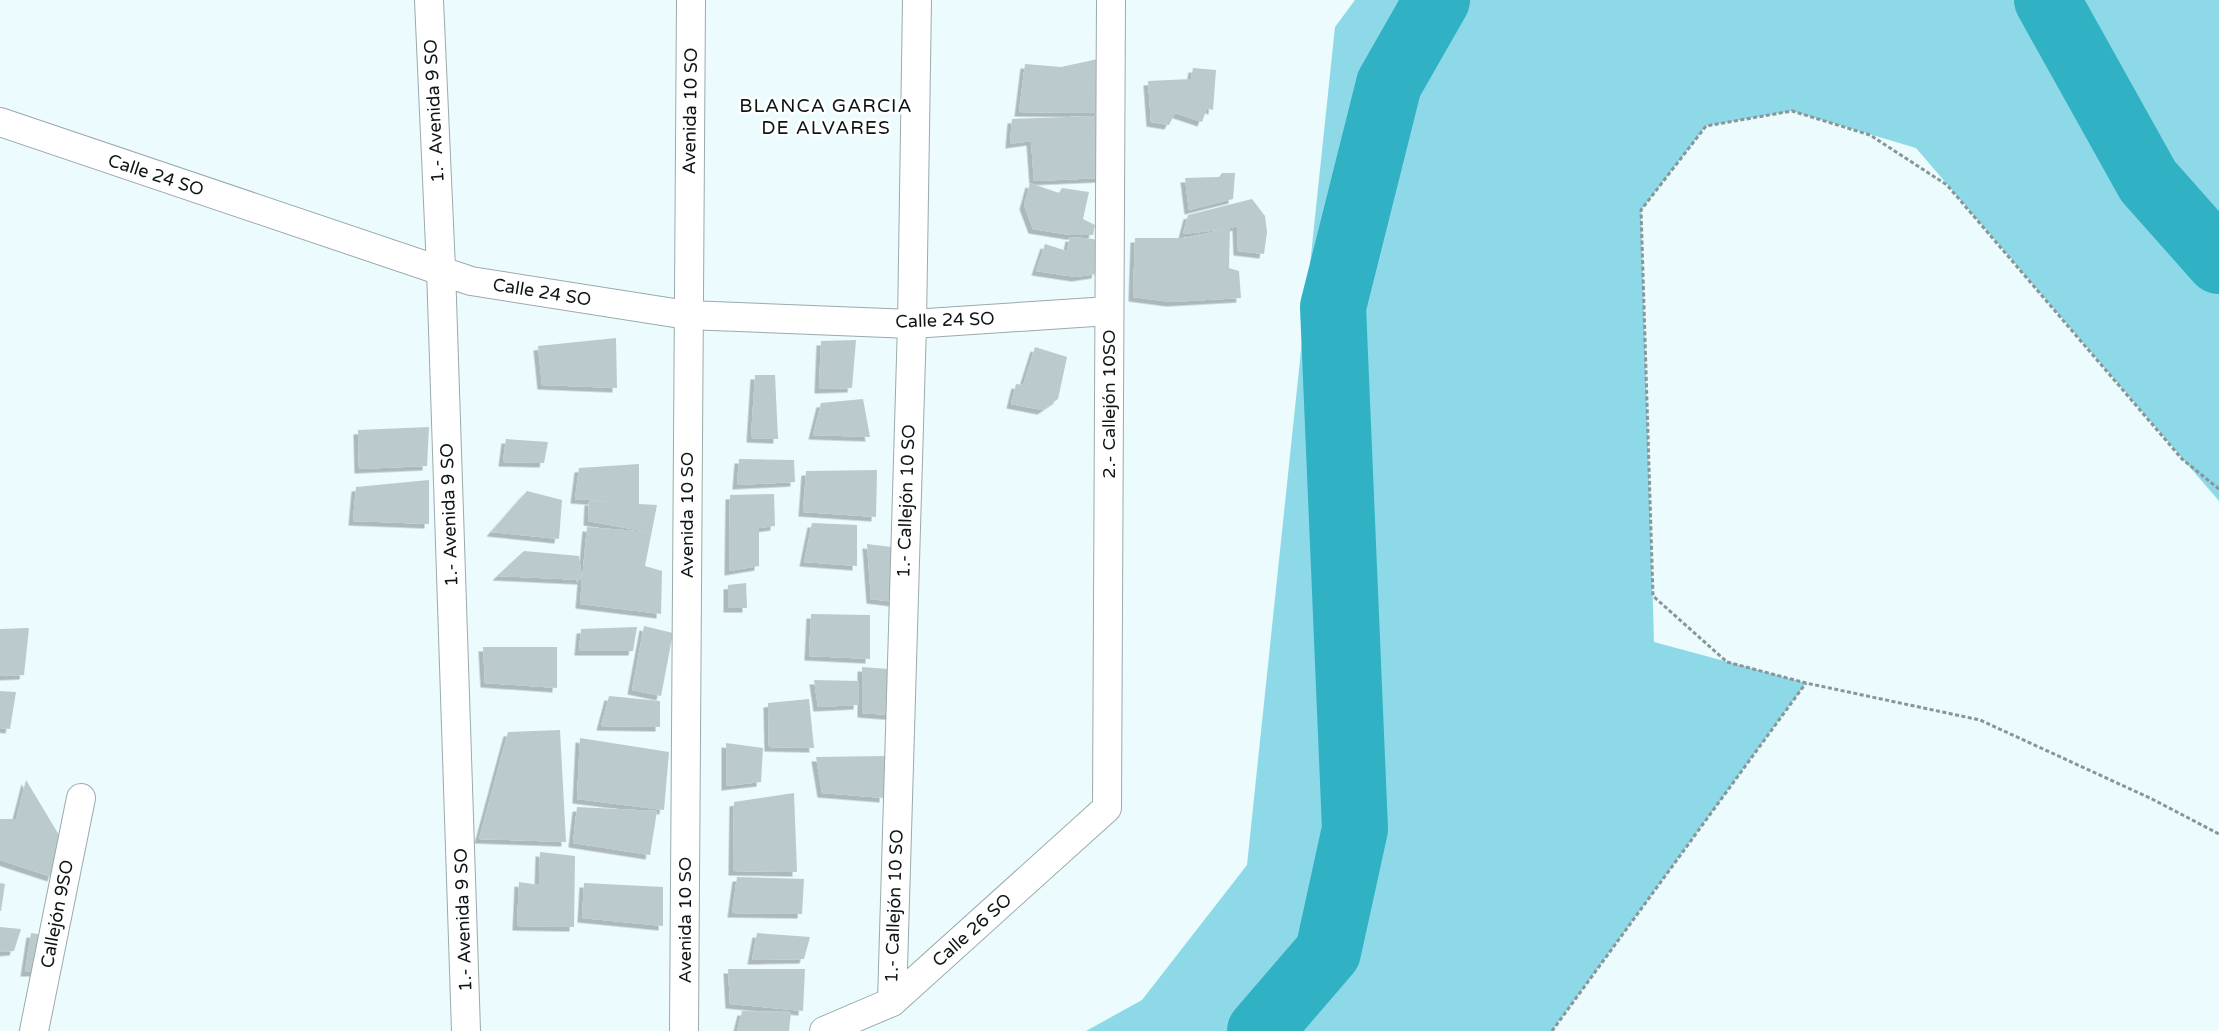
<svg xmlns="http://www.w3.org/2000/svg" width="2219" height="1031" font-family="'Varela Round',sans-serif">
<defs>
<filter id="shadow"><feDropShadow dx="-4.5" dy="4.5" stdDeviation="0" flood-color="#0004"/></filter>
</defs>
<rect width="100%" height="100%" fill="#ebfbfe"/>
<path fill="#8ed9e7" d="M1355 0H2219V501L1916 148 1792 111 1706 126 1641 210 1654 642 1806 683 1552 1031H1086L1142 1000 1247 865 1335 27Z"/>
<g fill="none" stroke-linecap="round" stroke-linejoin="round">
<g stroke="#31b1c4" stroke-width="66">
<path d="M2047 0 2148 181 2219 261"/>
<path d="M1260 1031 1328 952 1355 829 1333 307 1389 84 1437 0"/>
</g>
</g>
<g fill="#bbcacd" filter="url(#shadow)">
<path d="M1098 59 1100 113 1019 112 1025 64 1061 67Z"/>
<path d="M1193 68 1216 70 1213 110 1207 108 1202 122 1175 113 1169 125 1151 122 1148 81 1191 79Z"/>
<path d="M1100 116 1102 178 1034 181 1031 141 1010 144 1012 119Z"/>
<path d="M1222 173H1235L1233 199 1189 210 1185 178 1219 177Z"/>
<path d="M1030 183 1059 193 1062 188 1089 192 1083 219 1095 225 1093 235H1070L1033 229 1024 205Z"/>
<path d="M1252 199 1265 216 1267 232 1264 254 1238 251 1237 226 1230 228 1229 268 1239 271 1241 298 1171 302 1133 297 1135 238H1184L1227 229 1183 234 1188 215Z"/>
<path d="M1070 237 1094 239 1100 253 1096 274 1076 277 1036 271 1045 244 1067 251Z"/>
<path d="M616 338 617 388 542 385 538 346Z"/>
<path d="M856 340 852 388 819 389 821 341Z"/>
<path d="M1035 347 1067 357 1058 399 1042 410 1011 404 1016 384 1023 385Z"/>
<path d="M755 375H775L778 439 751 438Z"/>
<path d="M863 399 870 437 813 435 821 403Z"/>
<path d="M429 427 427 466 359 469 358 430Z"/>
<path d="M506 439 548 442 544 463 503 462Z"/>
<path d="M739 459 794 460 795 482 737 485Z"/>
<path d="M639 464V504L657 505 645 566 662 571 661 614 580 604 582 580 497 576 524 551 579 556 582 580 587 527 648 532 588 521 589 501 616 502 575 499 579 468Z"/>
<path d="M877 470 876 517 803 512 806 471Z"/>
<path d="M429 480V524L353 521 356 487Z"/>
<path d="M527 491 562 500 559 539 491 532Z"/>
<path d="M774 494 775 526 759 528V566L729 571 730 495Z"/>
<path d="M812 523 857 525V566L804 562Z"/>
<path d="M867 544 899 548 903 603 871 599Z"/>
<path d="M746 583 747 608H728V585Z"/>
<path d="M811 614 870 615V659L809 656Z"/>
<path d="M644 626 673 633 661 696 632 690Z"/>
<path d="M637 627 633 651H579L581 629Z"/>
<path d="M29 628 24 675 0 676V629Z"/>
<path d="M483 647H557V688L485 683Z"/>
<path d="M862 667 901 670 900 716 862 713Z"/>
<path d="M814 680 859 681 858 705 818 707Z"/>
<path d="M0 691 16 692 10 729 0 728Z"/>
<path d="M609 696 660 701V727L601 726Z"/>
<path d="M809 699 814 748 769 747 768 703Z"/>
<path d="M560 730 566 842 479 839 508 732Z"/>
<path d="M580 738 669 752 664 810 577 799Z"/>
<path d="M726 743 763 748 761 782 726 786Z"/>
<path d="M885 756 884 798 822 793 816 757Z"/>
<path d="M26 780 62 840 52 877 0 860V819H16Z"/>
<path d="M794 793 797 872 733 871 734 802Z"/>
<path d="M577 807 657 811 650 855 573 843Z"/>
<path d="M540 852 575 856 574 927 517 926 519 882 539 885Z"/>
<path d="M737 877 804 879 802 914 732 913Z"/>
<path d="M0 883 5 884 1 911H0Z"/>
<path d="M584 883 663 887V926L582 918Z"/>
<path d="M0 927 21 929 14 951 0 952Z"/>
<path d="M31 933 45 935 36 972H25Z"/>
<path d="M757 933 810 937 804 959 752 960Z"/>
<path d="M728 969H805L803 1011 730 1004Z"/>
<path d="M742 1011 791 1012 789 1031H737Z"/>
</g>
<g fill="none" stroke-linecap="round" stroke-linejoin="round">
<defs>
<g id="minor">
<path d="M429 0 441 269 466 1031"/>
<path d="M0 122 471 281 687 315 912 324 1109 311"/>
<path d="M892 1002 912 324 917 0"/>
<path d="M34 1031 81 798"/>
<path d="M684 1031 691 0"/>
<path d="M824 1031 892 1002 1107 808 1111 0"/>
</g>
</defs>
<use href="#minor" stroke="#9baaad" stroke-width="30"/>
<g stroke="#899597" stroke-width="3" stroke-dasharray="4 2.5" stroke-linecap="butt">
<path d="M2219 489 2182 459 1947 185 1870 135 1792 111 1706 126 1641 210 1653 596 1727 662 1806 683 1980 720 2152 799 2219 834"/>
<path d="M1552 1031 1806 683"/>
</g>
<use href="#minor" stroke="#fff" stroke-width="28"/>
</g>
<g text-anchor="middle" stroke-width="5" stroke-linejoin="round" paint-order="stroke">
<g font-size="18" fill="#0f1516" stroke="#fff">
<text transform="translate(434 111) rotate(-93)" y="6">1.- Avenida 9 SO</text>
<text transform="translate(690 111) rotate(-89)" y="6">Avenida 10 SO</text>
<text transform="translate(156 175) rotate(18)" y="6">Calle 24 SO</text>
<text transform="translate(542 292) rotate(9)" y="6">Calle 24 SO</text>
<text transform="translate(945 320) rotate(-2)" y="6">Calle 24 SO</text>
<text transform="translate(1109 404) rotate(-90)" y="6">2.- Callejón 10SO</text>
<text transform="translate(906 501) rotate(-88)" y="6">1.- Callejón 10 SO</text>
<text transform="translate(449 515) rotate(-92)" y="6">1.- Avenida 9 SO</text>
<text transform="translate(687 515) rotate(-90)" y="6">Avenida 10 SO</text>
<text transform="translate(894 906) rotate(-88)" y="6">1.- Callejón 10 SO</text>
<text transform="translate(57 914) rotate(-79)" y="6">Callejón 9SO</text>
<text transform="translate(463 920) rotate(-92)" y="6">1.- Avenida 9 SO</text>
<text transform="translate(685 920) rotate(-90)" y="6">Avenida 10 SO</text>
<text transform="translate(972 930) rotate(-42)" y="6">Calle 26 SO</text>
</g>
<g font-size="19" letter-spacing="1" fill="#0f1516" stroke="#fff">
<text x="826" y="112">BLANCA GARCIA<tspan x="826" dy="22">DE ALVARES</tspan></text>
</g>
</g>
</svg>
